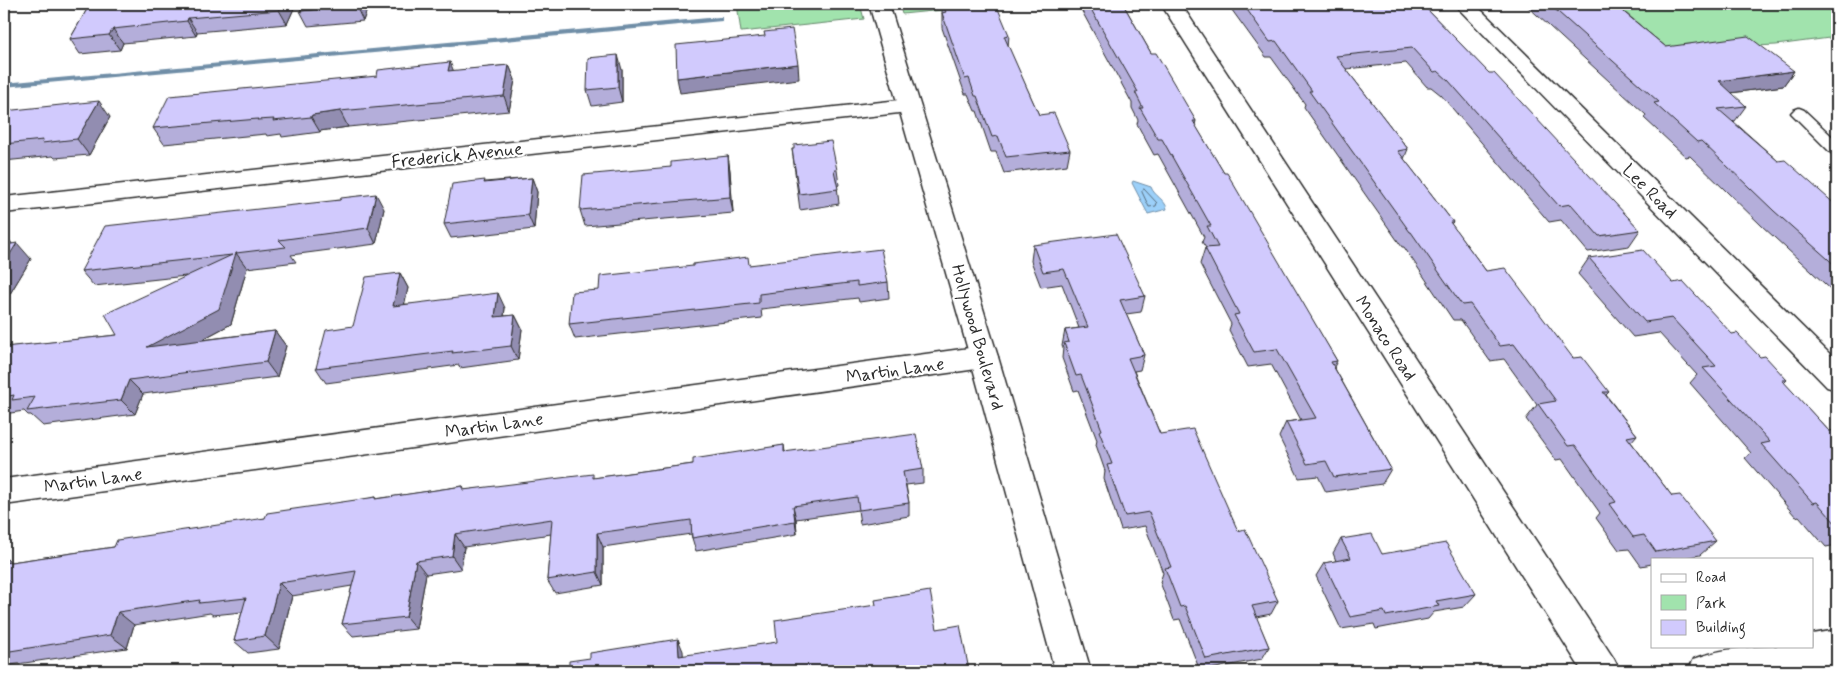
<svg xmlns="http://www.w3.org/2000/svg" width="1841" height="675" font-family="Mynerve,sans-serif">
<rect width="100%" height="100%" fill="#fff"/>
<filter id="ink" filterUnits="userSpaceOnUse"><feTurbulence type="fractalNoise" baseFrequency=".02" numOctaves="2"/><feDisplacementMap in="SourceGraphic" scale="10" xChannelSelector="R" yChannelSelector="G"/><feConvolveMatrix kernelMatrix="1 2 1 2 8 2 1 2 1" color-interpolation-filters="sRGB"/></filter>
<g filter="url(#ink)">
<g fill="#a1e3ad" stroke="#66876c">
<path d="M737 4H860L864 19 741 32Z"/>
<path d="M899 4H1004L902 14Z"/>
<path d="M1616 4H1837V37L1776 45 1668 50Z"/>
</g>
<path fill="#9cd0f9" stroke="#6f8ea7" d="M1133 181 1151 187C1154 196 1166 200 1167 209L1148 214 1132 183Z"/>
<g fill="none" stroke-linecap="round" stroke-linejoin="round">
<path stroke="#586d7d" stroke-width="1" d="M1144 189 1157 203 1156 206 1149 207 1142 192Z"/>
<path fill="#6f8ea7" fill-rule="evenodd" d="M719 17H722V21L4 87V83Z"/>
<defs>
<path id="lane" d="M1799 108 1804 110 1837 141V154L1831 153 1791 113 1794 110Z"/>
<g id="street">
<path d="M1161 4H1181L1614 659 1620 671H1582Z"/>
<path d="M1454 4H1475L1837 361V390L1827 387Z"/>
<path d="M909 99 917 101 920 106 917 111 4 213V197Z"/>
<path d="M984 346 994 349 998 357 994 365 984 368 4 505V479Z"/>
<path d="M1837 630V663L1793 671H1688L1694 659C1731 644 1772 646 1812 646V634Z"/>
</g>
<path id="secondary" d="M869 4H889L998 357 1091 671H1055L970 357Z"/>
</defs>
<use href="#lane" stroke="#2b2b2b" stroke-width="3"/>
<use href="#street" stroke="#2b2b2b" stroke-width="3"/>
<use href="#secondary" stroke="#2b2b2b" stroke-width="3"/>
<use href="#lane" fill="#fff" fill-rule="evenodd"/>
<use href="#street" fill="#fff" fill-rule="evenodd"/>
<use href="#secondary" fill="#fff" fill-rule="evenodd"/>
</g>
<g fill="#b4aeda" stroke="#2b2b2b">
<path d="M90 4H296L287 24 197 32 196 36 123 43 120 50 80 54 70 39Z"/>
<path d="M369 4 363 21 308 26 300 11Z"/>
<path d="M942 4 1009 35 1008 47 1039 115 1070 150 1067 165 1004 173 996 152H991L977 111H975L968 94H965L942 28Z"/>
<path d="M1078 4H1123L1151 53 1196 121 1195 125 1337 361 1334 367 1391 469 1382 484 1326 492 1318 476 1299 478 1279 437 1286 422 1301 420 1271 364 1248 367 1229 330 1231 324 1200 264 1205 248H1206L1202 242 1204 237 1158 154 1154 155 1137 124 1138 120 1132 108V103Z"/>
<path d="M1230 4H1422L1640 230 1629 246 1588 252 1561 220 1549 222 1441 95 1431 87H1427L1406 63 1346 69 1408 149 1404 159 1453 222 1451 224 1486 271 1573 358 1609 392 1606 395 1637 435 1631 442 1672 496 1716 541 1700 555 1679 559H1652V564L1641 566 1629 549 1619 550 1596 518 1600 513 1562 459 1556 460 1526 419 1537 405 1504 359 1490 361 1461 320H1453L1404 247H1402L1304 107 1305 104 1271 57H1266L1229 6Z"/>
<path d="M1525 4H1614L1666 47 1794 71 1783 86 1731 93 1746 106 1735 121H1733L1778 161 1837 206V295L1762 226 1690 156 1686 157 1644 118 1646 115Z"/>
<path d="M509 65 515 80 509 111 348 127 320 131V132L282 137 281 134 267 136 266 134 164 144 153 128 454 71Z"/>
<path d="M622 70V102L592 106 587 90Z"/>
<path d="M4 111 110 117 89 155 55 158 53 156 4 161Z"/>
<path d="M792 149 837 170 839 185 837 186 839 204 800 210Z"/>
<path d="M728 156 730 171 733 213 585 226 580 210 671 167Z"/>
<path d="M532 178 537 192 534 229 451 238 444 224 485 182Z"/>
<path d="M340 200 384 209 376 244 291 255 296 262 247 268 231 324 201 340 275 331 286 346 277 377 143 394 135 414 43 426 31 415H28L24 411 4 414V342L8 347 117 335 186 276 94 286 81 271Z"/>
<path d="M4 241 12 244 31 259 8 297 4 298Z"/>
<path d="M1033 245 1145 296 1141 312 1126 314 1144 355 1140 370 1134 371 1160 434 1238 531 1278 601 1271 614 1256 617 1269 647 1262 659 1200 671 1180 619 1174 620 1160 582 1163 573 1145 526 1121 530 1104 479 1105 471 1096 445 1097 440 1078 390 1074 391 1062 358 1063 348 1062 346 1065 330 1079 328 1062 284 1041 287 1031 261Z"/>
<path d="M1589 258 1673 283 1732 334 1787 380 1784 383 1829 431 1837 430V545L1826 547 1799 516 1796 517 1745 458 1751 453 1690 383 1697 375 1659 333 1633 337 1578 274Z"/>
<path d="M750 265 888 282 889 298 859 302 858 298 761 309 762 318 575 339 569 324 599 290Z"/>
<path d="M400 273 408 288 404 304 505 308 504 316 515 315 522 329 518 360 460 368 459 365 326 383 316 368 353 326Z"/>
<path d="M784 445 785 452 923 469V483L906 485 909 503V516L860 524 858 510 796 519 797 534 696 551 692 538 691 534 603 547V585L555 593 547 580 551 534 464 547 461 569 426 574 416 629 353 636 342 624 352 586 292 596 279 649 248 653 234 641 242 612 213 615 210 613 134 625 127 648 4 666V558H5L11 562 114 547 376 497 377 499 463 486 465 490 594 478 693 464Z"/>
<path d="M1341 539 1382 554 1476 594 1464 607 1434 612 1428 619 1376 629 1374 624 1341 629 1316 576 1324 563 1336 561 1333 553Z"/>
</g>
<g fill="#928db1" stroke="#2b2b2b">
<path d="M282 4H296L287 24 279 10Z"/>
<path d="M356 4H369L363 21 356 6Z"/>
<path d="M188 18 197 32 196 36 187 21Z"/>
<path d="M113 29 123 43 120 50 109 35Z"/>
<path d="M618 55 622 70V102L618 87Z"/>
<path d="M450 62 456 77 448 71Z"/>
<path d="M798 64 799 79 680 93 677 78Z"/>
<path d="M509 65 515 80 509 111 504 96Z"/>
<path d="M1794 71 1783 86 1708 96 1719 81Z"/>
<path d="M99 101 110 117 89 155 77 139Z"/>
<path d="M340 111 348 127 320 131V132L311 117 312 115Z"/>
<path d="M728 156 730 171 733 213 730 197Z"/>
<path d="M532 178 537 192 534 229 528 215Z"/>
<path d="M376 194 384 209 376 244 368 228Z"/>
<path d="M9 240 15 247 17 243 31 259 8 297 4 293V264L6 245Z"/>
<path d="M236 253 247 268 231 324 160 362 147 347Z"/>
<path d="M400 273 408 288 401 320 393 306Z"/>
<path d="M498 293 505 308 502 332 495 317Z"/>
<path d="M515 315 522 329 518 360 511 346Z"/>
<path d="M275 331 286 346 277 377 266 362Z"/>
<path d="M4 342 19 357 4 351Z"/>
<path d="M129 380 143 394 135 414 121 400Z"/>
<path d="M793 506 796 519 797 534 795 521Z"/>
<path d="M597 533 603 547V585L597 572Z"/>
<path d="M455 534 464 547 461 569 452 556Z"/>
<path d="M5 558 23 571 4 564Z"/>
<path d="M416 561 426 574 416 629 406 617Z"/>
<path d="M279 583 292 596 279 649 265 636Z"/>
<path d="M118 612 134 625 127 648 110 635Z"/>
<path d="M678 639 683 651 684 668 679 656Z"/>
</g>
<g fill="#d1cafd" stroke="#2b2b2b">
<path d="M90 4H282L279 10 188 18 187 21 113 29 109 35 70 39Z"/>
<path d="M303 4H356V6L300 11Z"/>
<path d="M942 4H996L1009 35 1004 36 1039 115 1054 113 1070 150 1006 157 998 136 992 137 977 96H975L969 78 965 79 942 13 946 12Z"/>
<path d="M1088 4H1123L1151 53H1156L1196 121H1193L1224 173H1227L1337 361 1331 362 1391 469 1334 477 1326 461 1307 464 1286 422 1316 418 1277 349 1254 352 1234 315 1239 314 1205 248 1218 247 1207 226H1211L1162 139H1158L1140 108H1143L1135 92H1138Z"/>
<path d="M1243 4H1422L1489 73H1494L1640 230 1599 236 1571 204 1559 206 1448 80 1438 71 1434 72 1412 48 1336 56 1408 149 1398 151 1453 222H1450L1486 271 1505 268 1573 358 1582 357 1609 392H1603L1637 435 1627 437 1672 496 1680 495 1716 541 1656 552 1644 535 1633 537 1609 504 1616 502 1575 445 1568 446 1538 404 1556 401 1514 344 1500 346 1470 304 1462 305 1411 232H1410L1309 91H1312L1276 41 1270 42Z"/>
<path d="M1549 4H1614L1666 47 1748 36 1794 71 1719 81 1746 106 1718 109 1778 161 1785 160 1837 206V267L1774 211 1701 141 1697 142 1654 103 1659 102Z"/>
<path d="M792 29 798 64 677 78 676 45 765 36 764 32Z"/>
<path d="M618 55V87L587 90 588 58Z"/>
<path d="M450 62 448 71 509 65 504 96 340 111 312 115 311 117 273 121 274 119 257 120 258 119 153 128 169 96 377 76 378 70Z"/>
<path d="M99 101 77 139 42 143 43 140 4 144V111Z"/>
<path d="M831 141 837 170H834L838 189 799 194 792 149H794V145Z"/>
<path d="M728 156 730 197 580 210 583 175 671 167V162Z"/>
<path d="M532 178 528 215 444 224 452 184 485 180 484 183Z"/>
<path d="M376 194 368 228 279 240 286 247 236 253 219 309 147 347 275 331 266 362 129 380 121 400 27 411 35 397 12 400 14 395 4 397V347L117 335 105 314 232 255 81 271 105 226 340 200 341 198Z"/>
<path d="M1116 234 1145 296 1120 300 1144 355 1128 358 1160 434 1193 429 1238 531 1245 529 1278 601 1252 606 1269 647 1206 659 1185 606 1180 607 1165 568 1171 567 1149 512 1125 516 1107 465 1112 464 1099 431 1102 430 1081 375 1076 376 1064 343 1069 342 1065 330 1088 327 1064 269 1043 272 1033 245Z"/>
<path d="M9 240 6 245 17 243 4 264V241Z"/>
<path d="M881 249 888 282 857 286V282L759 294V303L569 324 572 292 599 290 600 276 693 266V264L748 257 749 265Z"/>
<path d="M1643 250 1673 283 1683 281 1732 334 1737 333 1760 357 1765 356 1787 380H1782L1829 431 1837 430V525L1817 502 1813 503 1761 444 1770 442 1703 368 1716 366 1672 318 1645 322 1589 258Z"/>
<path d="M400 273 393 306 498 293 495 317 515 315 511 346 452 353 453 351 316 368 326 330 353 326 366 277Z"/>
<path d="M916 434 923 469 903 472 909 503 859 510 857 497 793 506 795 521 692 538 691 520 597 533V572L547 580 552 519 455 534 452 556 416 561 406 617 342 624 356 571 279 583 265 636 234 641 246 598 199 603 200 600 118 612 110 635 4 652V563L114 547 117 540 265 518 267 513 376 497 375 499 463 486V490L593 474V478L693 464V459L784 445V452Z"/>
<path d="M1372 534 1382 554 1446 543 1476 594 1436 601 1439 606 1386 616 1384 611 1350 617 1324 563 1351 558 1341 539Z"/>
<path d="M930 591 937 629 960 625 969 670 962 671H569V661L590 658V653L678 639 679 656 777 642 775 620 876 605 875 600Z"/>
</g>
</g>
<g text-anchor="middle" stroke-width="4.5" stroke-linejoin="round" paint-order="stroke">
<g font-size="18" fill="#2b2b2b" stroke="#fff">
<text transform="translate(457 155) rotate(-6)" y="6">Frederick Avenue</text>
<text transform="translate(1650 191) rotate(45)" y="6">Lee Road</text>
<text transform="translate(978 337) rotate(74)" y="6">Hollywood Boulevard</text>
<text transform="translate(1386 338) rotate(57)" y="6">Monaco Road</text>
<text transform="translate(895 370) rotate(-8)" y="6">Martin Lane</text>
<text transform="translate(494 425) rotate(-8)" y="6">Martin Lane</text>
<text transform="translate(93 480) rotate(-8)" y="6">Martin Lane</text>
</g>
</g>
<rect width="1841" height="675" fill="none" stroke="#fff" stroke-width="20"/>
<rect x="10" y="10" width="1821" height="655" fill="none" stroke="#2b2b2b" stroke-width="2" filter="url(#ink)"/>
<rect x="1651" y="558" width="162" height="90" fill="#ffffff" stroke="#aaaaaa"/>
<rect x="1661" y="574" width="25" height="8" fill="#ffffff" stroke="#aaaaaa"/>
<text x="1696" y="582" font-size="15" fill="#2b2b2b">Road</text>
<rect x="1661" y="595" width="25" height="15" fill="#a1e3ad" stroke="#aaaaaa"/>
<text x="1696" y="608" font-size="15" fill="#2b2b2b">Park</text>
<rect x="1661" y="620" width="25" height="15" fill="#d1cafd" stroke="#aaaaaa"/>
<text x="1696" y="632" font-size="15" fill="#2b2b2b">Building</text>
</svg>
